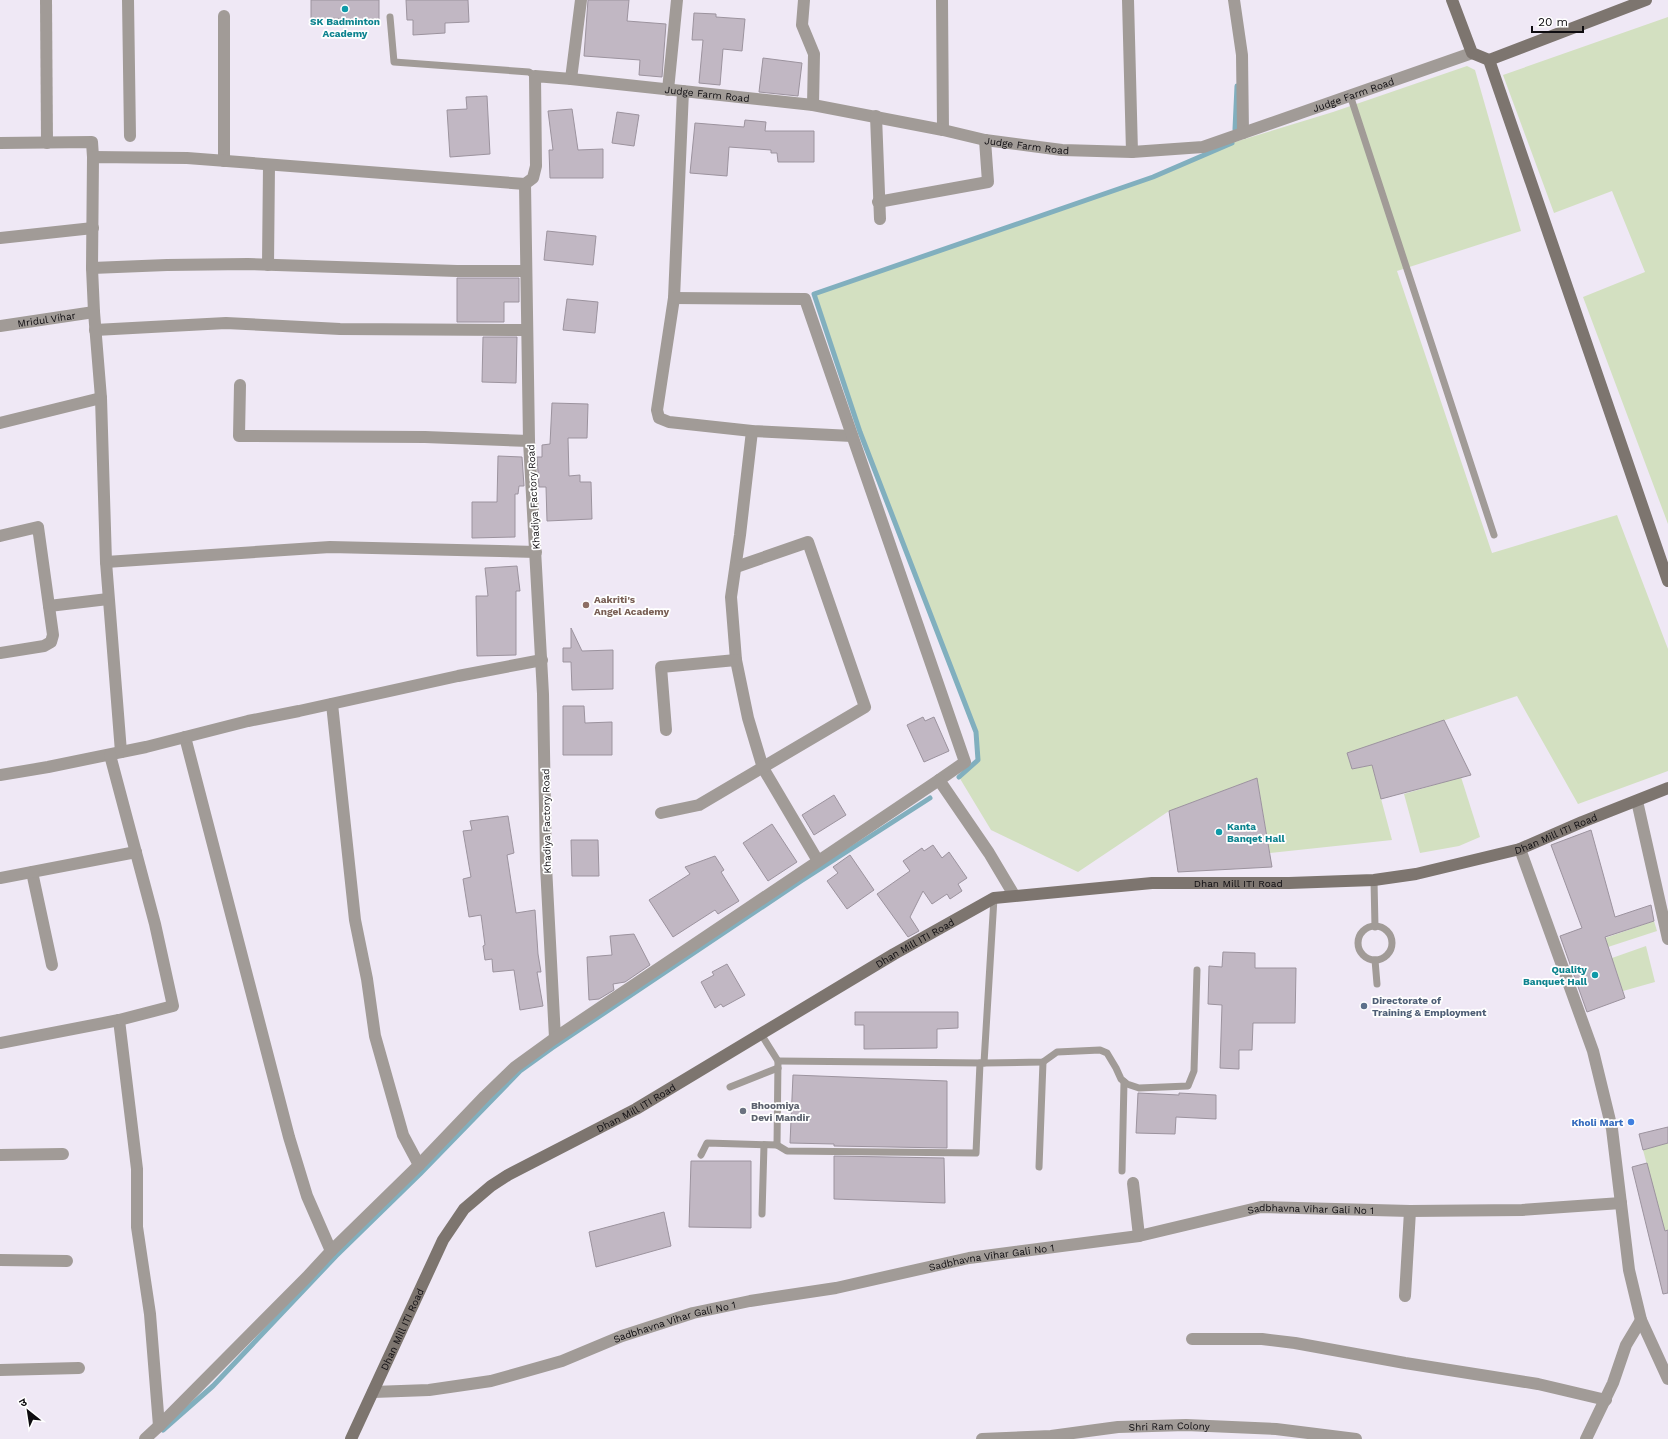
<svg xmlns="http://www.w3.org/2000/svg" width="1668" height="1439" font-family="'Work Sans','Noto Sans Devanagari',sans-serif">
<rect width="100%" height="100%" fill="#efe8f5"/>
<g fill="#d3e0c1">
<path d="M1668 17V524L1583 297 1645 272 1612 191 1554 213 1503 75Z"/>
<path d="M1467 66 1475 70 1521 231 1397 271 1492 553 1617 515 1668 649V771L1578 804 1517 696 1347 753 1352 769 1372 765 1392 840 1270 853 1257 778 1169 811 1078 872 991 830 959 777 978 760 976 732 860 432 814 294 1153 177 1235 142 1333 112Z"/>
<path d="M1461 777 1480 837 1459 846 1420 853 1404 794Z"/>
<path d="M1654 921 1657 931 1608 947 1605 938Z"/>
<path d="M1646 946 1655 982 1623 991 1612 958Z"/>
<path d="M1668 1143V1230L1665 1231 1643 1150Z"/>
</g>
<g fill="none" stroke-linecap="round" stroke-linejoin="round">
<g stroke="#81afbe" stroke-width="5">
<path d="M1235 129 1237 86"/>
<path d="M959 777 978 760 976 732 860 432 814 294 1153 177 1232 143"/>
<path d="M163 1430 213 1386 336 1256 420 1174 520 1071 552 1048 801 881 930 798"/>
</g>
</g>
<g fill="#c1b7c3" stroke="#9c939e">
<path d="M311 0H379V19L311 18Z"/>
<path d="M406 0H468L469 22 445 23V33L413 35V20H407Z"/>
<path d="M588 0H629L627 21 666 24 662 77 639 75 640 60 584 56Z"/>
<path d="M694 13 716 14V17L745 19 742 51 723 49 720 85 699 83 703 40H692Z"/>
<path d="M763 58 802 63 798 96 759 92Z"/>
<path d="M487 96 490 154 450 157 447 110 467 109 466 97Z"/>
<path d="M572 109 578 150 603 149V178H550L549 150H553L548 111Z"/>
<path d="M617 112 639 115 634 146 612 143Z"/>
<path d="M745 120 766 122 765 131H814V162H778L777 153H771V150L729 147 727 176 690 173 695 123 744 127Z"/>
<path d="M547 231 596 236 593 265 544 260Z"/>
<path d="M457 278H519V302H504V322H457Z"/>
<path d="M567 299 598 302 595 333 563 330Z"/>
<path d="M483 337H517L516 383 482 382Z"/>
<path d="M552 403 588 404 587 438H568L569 476 580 475V482H591L592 519 547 521 546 487H539L537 457H542V445L550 444Z"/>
<path d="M498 456 522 457 524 486H519L518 494H515V537L472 538V502H497Z"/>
<path d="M517 566 520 591H516V655L477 656 476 596H488L485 568Z"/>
<path d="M571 628 582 651 613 650V689L572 690 571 662H563V648H571Z"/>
<path d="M563 706H584L585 723 612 722V755H563Z"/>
<path d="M923 717 925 721 934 717 949 751 924 762 907 725Z"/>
<path d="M1444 720 1471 775 1381 799 1372 765 1352 769 1347 753Z"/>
<path d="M1257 778 1272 867 1178 872 1169 811Z"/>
<path d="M834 795 846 815 814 835 802 815Z"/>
<path d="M508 816 514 853 507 855 516 913 535 910 538 954 541 972H537L543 1006 520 1010 514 970 493 972 492 959 485 960 483 946 485 945 481 915 469 917 463 879 471 877 463 831 472 830 470 821Z"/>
<path d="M772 824 797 862 768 881 743 843Z"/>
<path d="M1591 830 1615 917 1651 905 1654 921 1605 937 1625 998 1587 1012 1560 936 1582 928 1551 845Z"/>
<path d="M571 840H598L599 876H572Z"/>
<path d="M933 845 942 858 949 852 967 878 958 884 962 891 950 899 947 894 932 904 923 891 910 917 919 931 908 937 877 894 910 871 903 861 922 848 924 851Z"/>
<path d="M850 855 874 890 847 909 827 881 838 873 833 867Z"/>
<path d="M715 856 724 870 721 872 739 901 718 914 715 910 673 937 649 900 690 874 685 867Z"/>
<path d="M634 934 650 965 625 982 613 984 614 990 599 999 589 1000 587 957 612 955 610 936Z"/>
<path d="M1223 952 1255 953V968H1296L1295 1023H1253L1252 1050H1239V1069L1220 1068 1222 1005 1208 1004 1209 966 1222 967Z"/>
<path d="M727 964 745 995 723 1007 721 1004 715 1008 701 982 714 975 712 972Z"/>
<path d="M855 1012H958V1028L937 1029V1048L864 1049V1025H855Z"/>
<path d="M793 1075 947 1081V1148L834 1146V1144L790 1143Z"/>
<path d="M1138 1093 1179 1095V1093L1216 1095V1119L1176 1117 1175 1134 1136 1133Z"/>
<path d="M1668 1127V1143L1643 1150 1639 1134Z"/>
<path d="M834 1156 944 1158 945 1203 834 1199Z"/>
<path d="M691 1161H751V1228L689 1227Z"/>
<path d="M1647 1163 1665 1231 1668 1230V1293L1663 1294 1632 1167Z"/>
<path d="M664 1212 671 1246 596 1267 589 1232Z"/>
</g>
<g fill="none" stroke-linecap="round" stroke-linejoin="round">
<g stroke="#a19b97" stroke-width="7">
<path d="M390 17 394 62 529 72 535 76"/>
<path d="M1350 95 1494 535"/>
<path d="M1374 880 1375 927"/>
<circle cx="1375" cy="943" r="17"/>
<path d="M1375 960 1377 984"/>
<path d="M778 1061 984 1063 994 898"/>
<path d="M984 1063 1043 1062 1057 1052 1100 1050 1107 1053 1116 1068 1121 1079 1127 1084 1139 1088 1188 1086 1194 1071 1197 970"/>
<path d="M730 1087 778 1068"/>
<path d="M777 1145 787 1151 976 1153 980 1063"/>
<path d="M701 1155 707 1143 777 1145 778 1061 761 1034"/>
<path d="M1039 1167 1043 1062"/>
<path d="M1122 1171 1124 1082"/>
<path d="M762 1214 764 1145"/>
</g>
<g stroke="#a19b97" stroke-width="12">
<path d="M46 0 47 143"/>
<path d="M128 0 130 136"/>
<path d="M804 0 802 25 814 54 813 105"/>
<path d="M942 0 943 130"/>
<path d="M1128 0 1132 152"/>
<path d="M1234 0 1242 55 1243 133"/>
<path id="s1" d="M571 79 813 105 943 130 985 140 1062 150 1132 152 1203 147 1472 53"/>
<path d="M668 90 677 0"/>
<path d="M683 91 674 298 657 410 659 418 669 422 752 431 852 436"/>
<path d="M876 116 880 219"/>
<path d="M0 143 92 142 93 157"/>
<path d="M224 161V16"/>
<path d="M878 202 988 182 985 140"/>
<path d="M0 238 93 228"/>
<path d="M268 265 269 165"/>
<path d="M92 268 167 265 248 264 457 271H526"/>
<path d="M674 298 805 299 965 762 939 780"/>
<path id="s2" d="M0 326 94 312"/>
<path d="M95 330 226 323 340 329 527 330"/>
<path d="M240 385 239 436 425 437 529 441"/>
<path d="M0 423 101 398"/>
<path d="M752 431 740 535 731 597 736 660 748 718 763 768 818 861"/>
<path d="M0 536 38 527 53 635 51 642 44 646 0 653"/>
<path d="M106 562 330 547 536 552"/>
<path d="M49 606 108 599"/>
<path d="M332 704 355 920 367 979 375 1036 403 1135 419 1165"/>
<path d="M666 730 661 667 736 660"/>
<path d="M185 737 289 1137 307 1196 331 1251"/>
<path d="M121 752 106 562 101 398 94 312 92 268 93 157 187 158 525 184"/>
<path d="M0 775 48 767 146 747 248 721 299 711 458 676 542 660"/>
<path d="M1637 801 1668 939"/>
<path d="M661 813 699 805 865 707 808 542 736 567"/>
<path d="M1520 849 1593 1051 1612 1129 1629 1270 1641 1320 1668 1379"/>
<path d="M32 872 52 965"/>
<path d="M0 878 136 852"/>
<path d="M119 1020 137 1169V1227L150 1314 159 1426"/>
<path d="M555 1038 546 866 543 694 529 441 525 184 533 178 536 166 535 76 571 79 581 0"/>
<path d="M0 1043 119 1020 173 1006 155 924 110 755"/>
<path d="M0 1155 63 1154"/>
<path d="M1133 1183 1139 1236"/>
<path d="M0 1260 67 1261"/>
<path d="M1405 1296 1410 1211"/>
<path d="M1192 1339H1262L1295 1343 1405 1363 1538 1384 1606 1400"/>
<path d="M0 1370 79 1368"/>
<path id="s3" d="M373 1392 429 1390 491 1381 562 1361 622 1336 693 1313 750 1301 836 1288 969 1258 1139 1236 1261 1207 1410 1211 1522 1210 1621 1203"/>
<path d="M145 1439 159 1426 307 1277 331 1251 419 1165 485 1096 515 1067 555 1038 939 780 989 853 1014 895"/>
<path id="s4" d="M982 1439 1051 1436 1118 1427 1186 1425 1276 1429 1356 1439"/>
<path d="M1586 1439 1613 1383 1626 1345 1641 1320"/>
</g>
<g stroke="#7d756f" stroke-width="12">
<path d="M1452 0 1472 53 1489 60 1668 581"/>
<path d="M1489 60 1646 0"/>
<path id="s5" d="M351 1439 443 1240 464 1209 491 1186 508 1175 636 1109 894 954 994 898 1152 883H1289L1374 880 1416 874 1520 849 1582 822 1668 788"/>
</g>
</g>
<g fill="#0f9aa8" stroke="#fff" stroke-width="1.5">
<circle cx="345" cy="9" r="4"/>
<circle cx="1219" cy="832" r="4"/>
<circle cx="1595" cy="975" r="4"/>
</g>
<circle fill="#8d6e63" stroke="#fff" stroke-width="1.5" cx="586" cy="605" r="4"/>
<circle fill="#5c6f8a" stroke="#fff" stroke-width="1.5" cx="1364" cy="1006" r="4"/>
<circle fill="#6b7280" stroke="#fff" stroke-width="1.5" cx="743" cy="1111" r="4"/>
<circle fill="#3f7fe0" stroke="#fff" stroke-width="1.5" cx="1631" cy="1122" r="4"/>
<g text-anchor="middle" stroke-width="3.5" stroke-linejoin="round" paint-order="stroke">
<g font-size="10" font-weight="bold" fill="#0d838f" stroke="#fff">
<text x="345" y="25">SK Badminton<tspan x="345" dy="12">Academy</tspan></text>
<text x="1227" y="830" text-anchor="start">Kanta<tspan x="1227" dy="12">Banqet Hall</tspan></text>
<text x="1587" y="973" text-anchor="end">Quality<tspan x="1587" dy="12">Banquet Hall</tspan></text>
</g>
<g font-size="10" fill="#0e0c10" stroke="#fff">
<text dy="4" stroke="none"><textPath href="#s1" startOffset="137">Judge Farm Road</textPath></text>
<text dy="4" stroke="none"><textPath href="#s1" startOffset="797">Judge Farm Road</textPath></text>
<text dy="4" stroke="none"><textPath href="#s1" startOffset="461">Judge Farm Road</textPath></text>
<text dy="4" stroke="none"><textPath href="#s2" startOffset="47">Mridul Vihar</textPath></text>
<text transform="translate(533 497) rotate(-93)" y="4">Khadiya Factory Road</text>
<text transform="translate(546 821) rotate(-91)" y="4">Khadiya Factory Road</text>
<text dy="4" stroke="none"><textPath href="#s5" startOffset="1441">Dhan Mill ITI Road</textPath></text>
<text dy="4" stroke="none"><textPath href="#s5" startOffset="1117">Dhan Mill ITI Road</textPath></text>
<text dy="4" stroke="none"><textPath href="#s5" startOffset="781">Dhan Mill ITI Road</textPath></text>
<text dy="4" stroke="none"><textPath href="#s5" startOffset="457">Dhan Mill ITI Road</textPath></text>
<text dy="4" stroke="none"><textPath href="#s3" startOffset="960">Sadbhavna Vihar Gali No 1</textPath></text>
<text dy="4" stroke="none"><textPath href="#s3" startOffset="636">Sadbhavna Vihar Gali No 1</textPath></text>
<text dy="4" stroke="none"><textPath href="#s3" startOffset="312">Sadbhavna Vihar Gali No 1</textPath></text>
<text dy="4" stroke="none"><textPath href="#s5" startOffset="121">Dhan Mill ITI Road</textPath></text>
<text dy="4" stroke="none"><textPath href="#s4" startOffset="188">Shri Ram Colony</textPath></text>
</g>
<g font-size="10" font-weight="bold" fill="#785e54" stroke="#fff" text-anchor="start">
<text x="594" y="603">Aakriti's<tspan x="594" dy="12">Angel Academy</tspan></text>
</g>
<g font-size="10" font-weight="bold" fill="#4e5e75" stroke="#fff" text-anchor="start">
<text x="1372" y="1004">Directorate of<tspan x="1372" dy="12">Training &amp; Employment</tspan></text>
</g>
<g font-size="10" font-weight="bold" fill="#5b616d" stroke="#fff" text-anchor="start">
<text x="751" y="1109">Bhoomiya<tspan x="751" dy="12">Devi Mandir</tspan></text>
</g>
<g font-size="10" font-weight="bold" fill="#366cbe" stroke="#fff" text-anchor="end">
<text x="1623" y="1126">Kholi Mart</text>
</g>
</g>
<g transform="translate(28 1411) rotate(330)" stroke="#ffffff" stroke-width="3" paint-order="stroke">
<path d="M0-3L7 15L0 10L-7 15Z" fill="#0e0c10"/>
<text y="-6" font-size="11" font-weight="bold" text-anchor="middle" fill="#0e0c10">उ</text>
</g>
<path d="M1532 26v6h51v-6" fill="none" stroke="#0e0c10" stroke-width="2"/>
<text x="1538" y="26" font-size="12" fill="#0e0c10" stroke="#ffffff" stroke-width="3" paint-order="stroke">20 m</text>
</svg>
